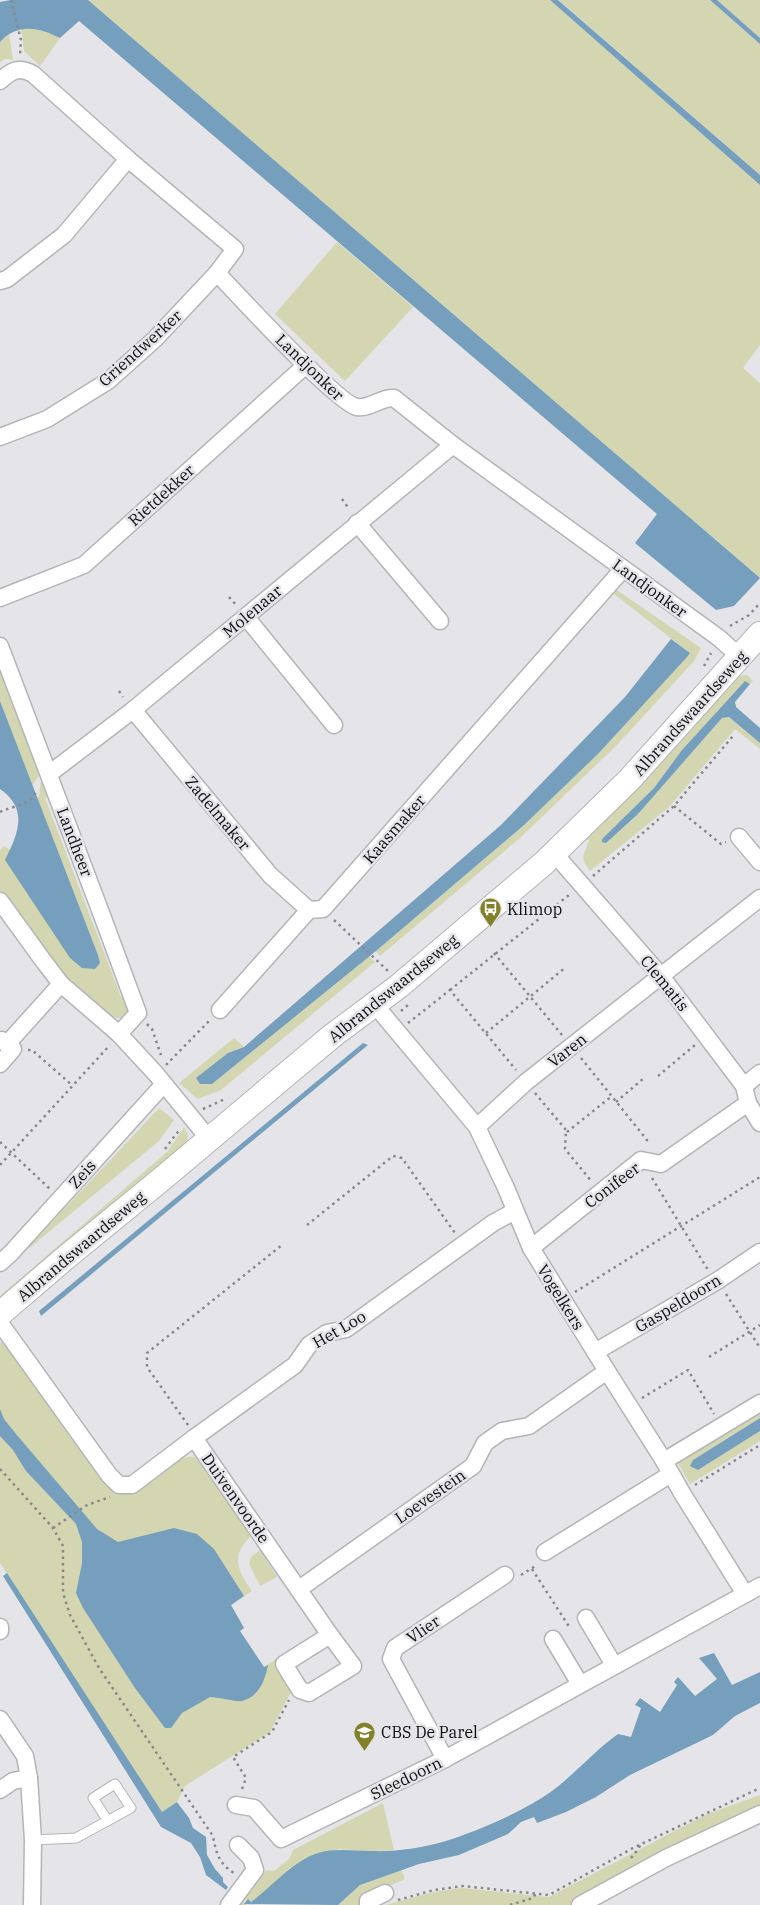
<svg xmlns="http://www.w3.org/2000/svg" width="760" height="1905" font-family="'IBM Plex Serif',serif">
<rect width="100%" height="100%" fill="#e5e5e9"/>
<g fill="#d3d6b0">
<path d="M88 0H550L760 185V345L743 368 760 383V578Z"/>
<path d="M559 0H710L760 44V175Z"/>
<path d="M717 0H760V38Z"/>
<path d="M21 28C36 28 47 32 60 38L40 66 24 51Z"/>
<path d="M9 34 13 60 5 59 0 62V42Z"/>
<path d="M337 242 413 307 345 381 275 314Z"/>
<path d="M617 590 701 648 694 661 618 744 520 838 380 956 376 951 523 826 598 754 690 653 614 594Z"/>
<path d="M0 670 39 775 32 786 0 701Z"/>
<path d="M747 675 753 681 750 684 745 681 682 750 654 788 602 839 606 843 638 814 722 718 729 717 760 743V749L735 729 669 807 590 871C579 857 584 855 589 841L586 838 735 676Z"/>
<path d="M46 778 51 796 45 798 121 997 126 996 129 1011C123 1019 117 1019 108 1017L61 974 0 890V850L4 846 10 850 6 861 100 963 98 955 37 798 39 796 41 781Z"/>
<path d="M369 956 375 962 221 1090 198 1099 179 1083 234 1038 244 1047 228 1053 212 1084Z"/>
<path d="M159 1108 174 1120 159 1141 22 1254Z"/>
<path d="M184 1127 188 1135 186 1148 0 1304V1296L168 1151Z"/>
<path d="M3 1340 113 1489C123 1487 135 1487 144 1484 162 1478 174 1454 195 1457L246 1525 250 1537C231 1556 237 1570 252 1591L231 1605 244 1628 240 1631 264 1667 279 1657 277 1666 292 1690 270 1732 185 1786 177 1802 162 1813 0 1563V1343Z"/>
<path d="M760 1410V1418L693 1460 698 1470 760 1431V1441L690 1484 678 1463 679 1460Z"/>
<path d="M260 1550 277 1577 260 1586 249 1564 251 1557Z"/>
<path d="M760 1795V1807L571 1905H385L433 1892 462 1888 549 1897 705 1815Z"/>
<path d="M383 1803 394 1850 372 1852 339 1849 291 1867 265 1892 251 1902 247 1899 244 1903 247 1905H241L266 1870 274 1871 289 1859 293 1850Z"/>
<path d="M401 1870 405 1879 367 1896 360 1905H338L360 1885Z"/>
</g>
<g fill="#759fbd">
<path d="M11 0H88L760 578 734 606 716 610 635 543 657 514 79 21 60 38C40 28 18 22 0 42V2Z"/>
<path d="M550 0H558L760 175V185Z"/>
<path d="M710 0H717L760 38V44Z"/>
<path d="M671 639 690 653 687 657 598 754 523 826 376 951 212 1084H200L196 1078 228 1053 244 1047 501 825 625 697Z"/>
<path d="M745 681 750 684 735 702 736 707 760 728V743L729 717 722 718 638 814 606 843 602 842V839L654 788 682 750Z"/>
<path d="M0 701 98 955 100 963 95 969 82 968 70 958 5 860C18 834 29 809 0 789Z"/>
<path d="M363 1043 368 1045 41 1316 39 1311Z"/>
<path d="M0 1409 4 1419 16 1434 97 1529 118 1542 174 1528 197 1534 214 1549 244 1596 231 1605 244 1628 240 1631 264 1667 268 1665C265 1680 259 1697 242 1701 235 1702 218 1697 210 1697L182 1713 171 1728H165L135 1688 83 1608 76 1593 82 1563V1542L76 1524 26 1471 13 1450 0 1436Z"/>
<path d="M760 1418V1431L698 1470 690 1466 693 1460Z"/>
<path d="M7 1573 162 1812 177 1802 189 1818 193 1828 206 1837 207 1855 215 1869 223 1878V1882L228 1887 226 1890 206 1875 200 1857 191 1843 161 1827 3 1576Z"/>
<path d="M714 1653 732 1685 760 1672V1703L735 1716 713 1735 630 1775 596 1797 566 1812 537 1823 534 1817 521 1822 508 1834 459 1855 419 1864 360 1885 338 1905 244 1904 248 1899 251 1902C273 1886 291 1862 318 1853 336 1848 352 1851 371 1851 395 1852 422 1848 446 1841 478 1831 524 1811 552 1791 575 1774 594 1751 618 1734L631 1737 641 1708 635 1705 640 1698 660 1712 677 1685 674 1682 678 1677 695 1696 717 1679 699 1658Z"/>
</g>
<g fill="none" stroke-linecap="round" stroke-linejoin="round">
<defs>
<path id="lane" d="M33 1840 76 1838 131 1808 115 1784 93 1798 108 1821"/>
<g id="street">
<path d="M0 81C11 71 18 66 33 74L128 159 235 249 217 273C237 294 338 404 357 407 370 409 381 397 394 398L453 445 719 638 740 657"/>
<path d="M0 281 7 279 64 235 128 159"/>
<path d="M0 437 47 419 108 381 155 339 217 273"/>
<path d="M357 523 440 621"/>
<path d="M0 598 84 565 306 365"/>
<path d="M246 617 334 725"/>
<path d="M0 646 103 918 138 1013 119 1034"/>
<path d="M133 710 270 875 309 910"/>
<path d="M49 774 133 710 453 445"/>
<path d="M739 837 760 862"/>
<path d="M554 853 661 976 744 1086 748 1103 760 1123"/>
<path d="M0 901 42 959 61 984 119 1034 156 1074 209 1139"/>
<path d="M375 1005 477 1127 506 1188 531 1248 607 1371 664 1461 682 1493 745 1594"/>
<path d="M220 1010 309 910 323 909 623 569"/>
<path d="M7 1044 61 984"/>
<path d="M0 1064 13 1049 2 1040"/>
<path d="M744 1086 760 1073"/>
<path d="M477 1127 526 1082 760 898"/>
<path d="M531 1248 641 1160 661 1164 748 1103"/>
<path d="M0 1263 11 1253 163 1085"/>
<path d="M0 1323 109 1475 119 1485H132L194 1438 330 1635"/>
<path d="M595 1352 717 1281 760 1252"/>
<path d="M194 1438 295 1365 309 1345 327 1333 346 1329 493 1223 515 1211"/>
<path d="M664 1461 760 1403"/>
<path d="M545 1552 671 1474"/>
<path d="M299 1589 473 1466 485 1443 502 1431 529 1426 607 1371"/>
<path d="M586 1618 614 1665"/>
<path d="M0 1627V1631"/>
<path d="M330 1635 353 1666 309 1693 300 1690 284 1664Z"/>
<path d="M553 1639 580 1684"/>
<path d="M0 1719 25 1756 29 1778 33 1840 32 1905"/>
<path d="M445 1759 391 1659 395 1648 505 1575"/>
<path d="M0 1790 13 1781 29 1778"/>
<path d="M236 1805 254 1808 281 1839 445 1759 760 1586"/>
<path d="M229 1905 255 1870 251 1858 238 1845"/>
<path d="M368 1905V1901L385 1893"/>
<path d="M580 1905 666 1858 760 1814"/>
</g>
<path id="secondary" d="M0 1314 64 1259 163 1178 332 1036 399 986 544 863 630 779 760 634"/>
</defs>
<use href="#lane" stroke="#b3b4b7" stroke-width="11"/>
<use href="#street" stroke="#b3b4b7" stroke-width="19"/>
<use href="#secondary" stroke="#b3b4b7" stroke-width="26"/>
<g stroke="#88888b" stroke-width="2.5" stroke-dasharray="2.5 4" stroke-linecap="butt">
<path d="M11 0 21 40 20 55"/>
<path d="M342 499 349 509"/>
<path d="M229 597 237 606"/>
<path d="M730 626 749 615 760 603"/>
<path d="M704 666 711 653"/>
<path d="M119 691 123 697"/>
<path d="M674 806 721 844 726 842"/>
<path d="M0 812C14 805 32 806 37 789"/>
<path d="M593 876 674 806 733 736"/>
<path d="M334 920 388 971"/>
<path d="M494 953 562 1035"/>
<path d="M450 990 569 895"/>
<path d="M401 1011 409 1004"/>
<path d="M408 1023 450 990 516 1070"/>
<path d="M147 1024 152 1029 161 1055"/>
<path d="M486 1033 566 967"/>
<path d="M28 1050H32L73 1086"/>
<path d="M581 1058 647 1140 646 1144"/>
<path d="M166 1065 210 1020"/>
<path d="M658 1076 695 1045"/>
<path d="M535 1093 566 1130 565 1149 592 1182"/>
<path d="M616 1102 644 1078"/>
<path d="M203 1109 225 1099"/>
<path d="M567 1132 612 1096"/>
<path d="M0 1142 50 1189"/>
<path d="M165 1149 180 1129"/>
<path d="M0 1165 110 1045"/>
<path d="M652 1178 708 1270"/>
<path d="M307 1225 393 1156 402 1158 455 1233"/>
<path d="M575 1292 760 1177"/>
<path d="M726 1294 760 1348"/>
<path d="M709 1357 760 1325"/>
<path d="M642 1398 688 1370 714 1414"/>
<path d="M188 1425 147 1367V1353L282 1245"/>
<path d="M0 1469 53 1528 63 1546V1593L70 1615 99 1668 213 1836C216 1853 219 1864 234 1873"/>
<path d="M695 1485 760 1445"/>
<path d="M53 1528 87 1505 110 1497"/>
<path d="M532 1569 570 1628"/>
<path d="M521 1575 537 1565"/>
<path d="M242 1789 246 1778 233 1757 272 1732 289 1700"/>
<path d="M631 1858 639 1848 640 1845"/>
<path d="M398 1900 434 1890 463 1886 549 1895 633 1848 760 1788"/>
<path d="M510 1905 533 1898 536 1893"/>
</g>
<use href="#lane" stroke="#fff" stroke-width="9"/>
<use href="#street" stroke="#fff" stroke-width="16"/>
<use href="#secondary" stroke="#fff" stroke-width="24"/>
</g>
<defs>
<symbol id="bus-pin" viewBox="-11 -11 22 30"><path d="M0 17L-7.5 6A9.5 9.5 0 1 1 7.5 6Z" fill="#828129" stroke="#e5e5e9"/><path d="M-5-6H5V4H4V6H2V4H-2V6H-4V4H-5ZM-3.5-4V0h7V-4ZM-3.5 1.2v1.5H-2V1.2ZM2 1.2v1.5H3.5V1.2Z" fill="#fff"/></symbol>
<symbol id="school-pin" viewBox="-11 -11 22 30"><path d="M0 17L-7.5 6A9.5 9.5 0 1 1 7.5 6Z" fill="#828129" stroke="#e5e5e9"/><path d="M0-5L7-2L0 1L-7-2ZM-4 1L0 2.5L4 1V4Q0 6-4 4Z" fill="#fff"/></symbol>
</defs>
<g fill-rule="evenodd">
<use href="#bus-pin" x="478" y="896" width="25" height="34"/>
<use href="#school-pin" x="352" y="1720" width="25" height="34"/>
</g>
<g text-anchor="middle" stroke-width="5" stroke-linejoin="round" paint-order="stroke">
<g font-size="16" fill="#0e0e0f" stroke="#e5e5e9">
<text transform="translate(140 348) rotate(-42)" y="6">Griendwerker</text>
<text transform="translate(310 367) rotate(44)" y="6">Landjonker</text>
<text transform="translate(161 495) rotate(-42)" y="6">Rietdekker</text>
<text transform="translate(650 588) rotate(36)" y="6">Landjonker</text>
<text transform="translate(252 611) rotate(-40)" y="6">Molenaar</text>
<text transform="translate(690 713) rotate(-48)" y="6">Albrandswaardseweg</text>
<text transform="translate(218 813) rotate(50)" y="6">Zadelmaker</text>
<text transform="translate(394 829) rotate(-49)" y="6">Kaasmaker</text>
<text transform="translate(75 842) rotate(69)" y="6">Landheer</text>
<text transform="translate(665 983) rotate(51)" y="6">Clematis</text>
<text transform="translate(393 988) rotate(-39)" y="6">Albrandswaardseweg</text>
<text transform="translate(567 1050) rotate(-38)" y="6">Varen</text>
<text transform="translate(82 1174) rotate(-48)" y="6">Zeis</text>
<text transform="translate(612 1185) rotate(-37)" y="6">Conifeer</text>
<text transform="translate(81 1246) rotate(-40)" y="6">Albrandswaardseweg</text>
<text transform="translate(561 1297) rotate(58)" y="6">Vogelkers</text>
<text transform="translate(678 1303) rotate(-31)" y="6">Gaspeldoorn</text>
<text transform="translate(339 1329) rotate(-30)" y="6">Het Loo</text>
<text transform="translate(430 1496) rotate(-35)" y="6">Loevestein</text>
<text transform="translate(236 1498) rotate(55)" y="6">Duivenvoorde</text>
<text transform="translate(423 1629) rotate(-34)" y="6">Vlier</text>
<text transform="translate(406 1778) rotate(-26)" y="6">Sleedoorn</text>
</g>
<g font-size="16" fill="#0e0e0f" stroke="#e5e5e9" text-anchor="start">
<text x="507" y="915">Klimop</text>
<text x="381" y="1738">CBS De Parel</text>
</g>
</g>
</svg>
